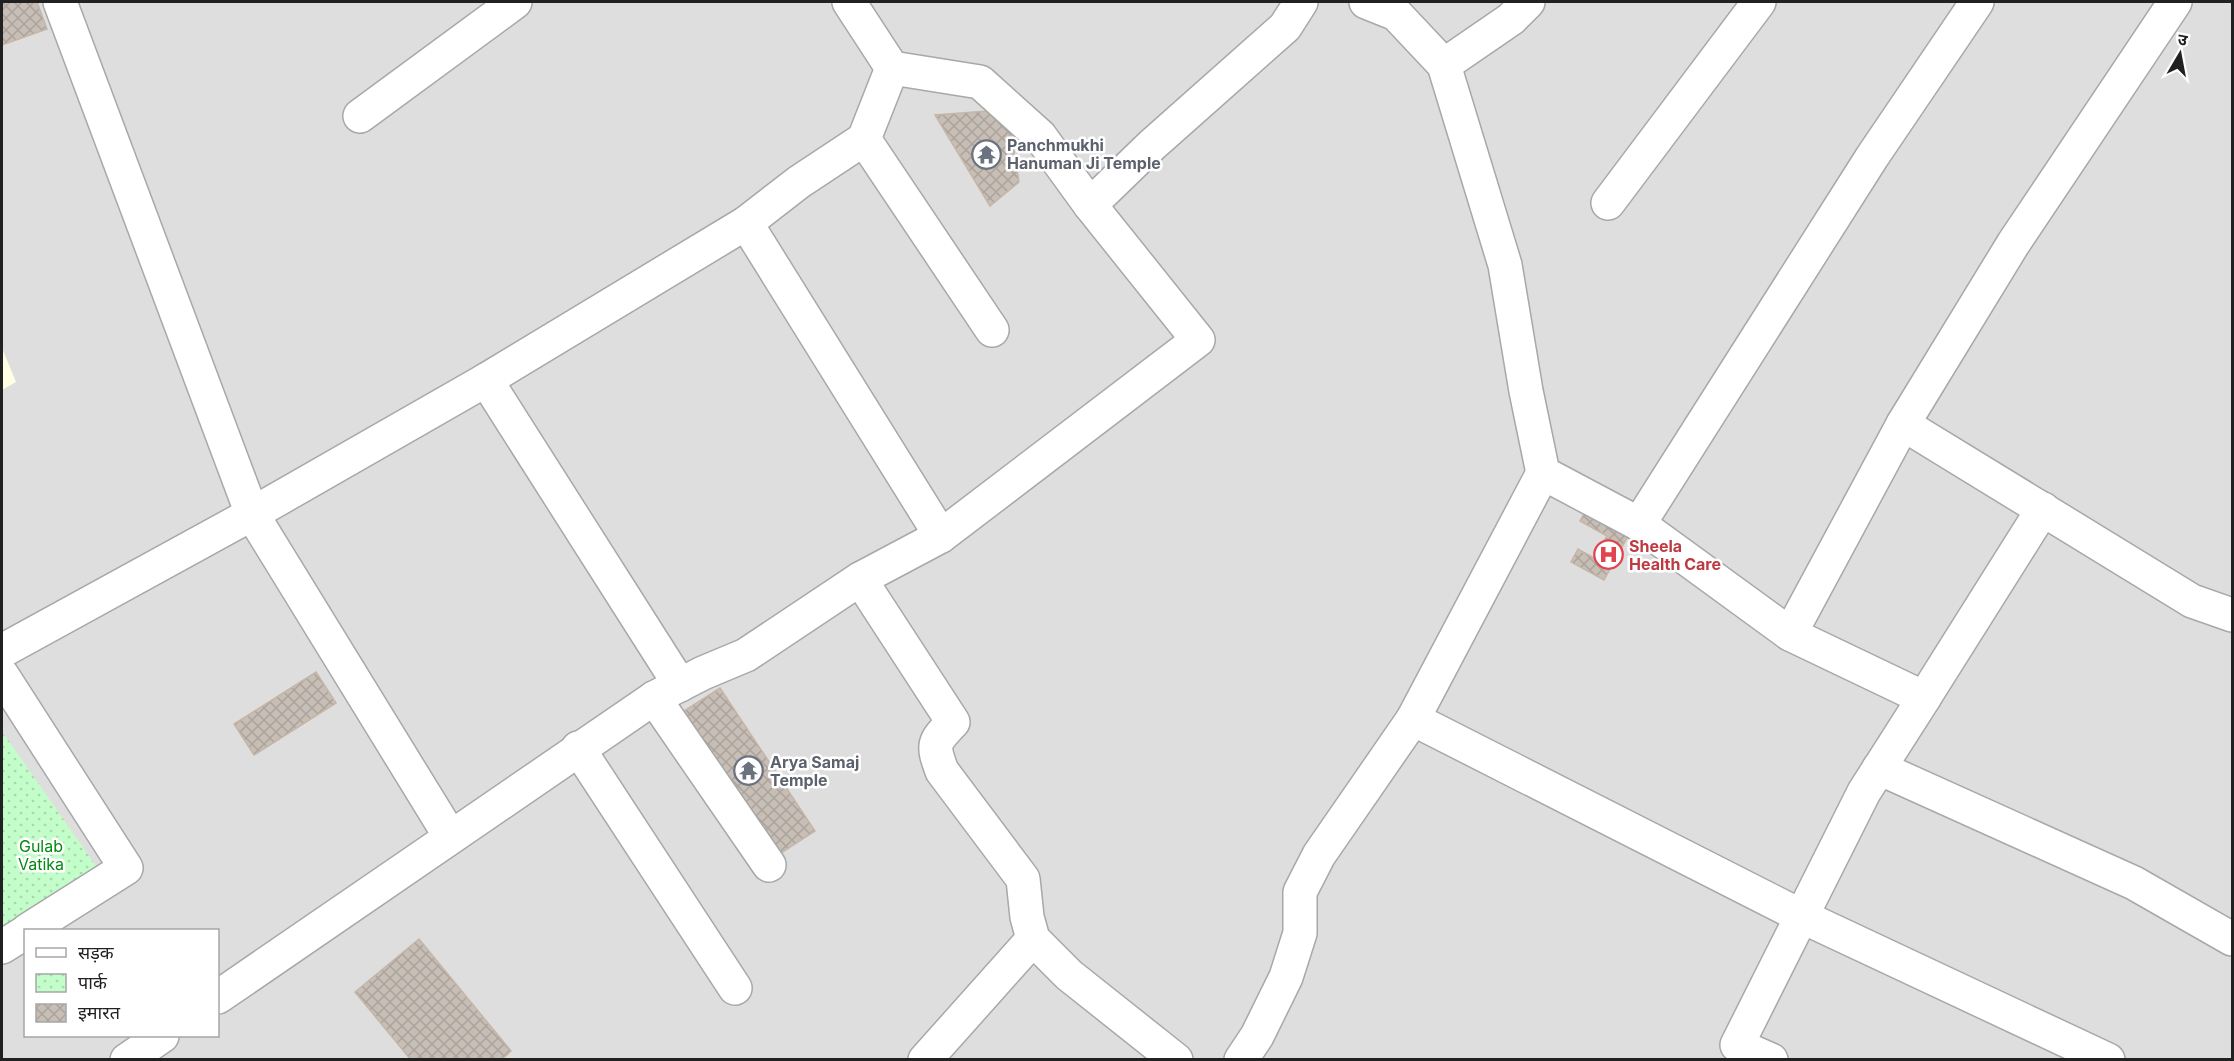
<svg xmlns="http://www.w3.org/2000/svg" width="2234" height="1061" font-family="Inter,'Noto Sans Devanagari',sans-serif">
<defs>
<pattern id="park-dots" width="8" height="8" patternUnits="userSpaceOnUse" patternTransform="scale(1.5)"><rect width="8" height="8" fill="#c3fdc9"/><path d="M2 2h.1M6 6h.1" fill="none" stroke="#a7d9ac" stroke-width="1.8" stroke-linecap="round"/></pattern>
<pattern id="building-cross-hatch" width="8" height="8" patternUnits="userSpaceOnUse" patternTransform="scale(1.5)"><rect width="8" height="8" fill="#c7beb6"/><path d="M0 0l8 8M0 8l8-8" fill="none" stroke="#aba39c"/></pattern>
</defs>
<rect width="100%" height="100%" fill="#f2efe7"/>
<path fill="#dfdede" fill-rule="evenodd" d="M2 2H2232V1059L2 1060ZM26 930H218V1036H26Z"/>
<path fill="#feffe3" d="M2 348 16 382 2 390Z"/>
<path fill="url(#park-dots)" d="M2 731 96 866 2 928Z"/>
<g fill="url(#building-cross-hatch)" stroke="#c5b6a8" stroke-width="1.5">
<path d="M2 2H37L47 29 2 45Z"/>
<path d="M988 111 1010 126 1019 182 990 206 935 115Z"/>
<path d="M1590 503 1633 527 1604 580 1571 562 1578 549 1594 558 1607 536 1580 521Z"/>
<path d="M316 672 336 703 254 755 234 724Z"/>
<path d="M720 688 815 831 778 855 684 711Z"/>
<path d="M419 939 511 1051 501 1060H411L355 992Z"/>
</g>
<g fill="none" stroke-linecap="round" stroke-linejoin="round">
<defs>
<g id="minor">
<path d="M60 2 252 514 450 836"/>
<path d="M1366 2 1396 14 1444 65 1505 265 1526 391 1543 473 1639 524 1790 634 1924 698 2043 509"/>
<path d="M1444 65 1511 19 1528 2"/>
<path d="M360 116 515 2"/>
<path d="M864 139 992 330"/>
<path d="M1608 203 1759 2"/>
<path d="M1090 205 1152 145 1285 27 1301 2"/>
<path d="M746 223 941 536"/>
<path d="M486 380 680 685"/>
<path d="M1903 424 2192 601 2232 615"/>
<path d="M1639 524 1872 157 1977 2"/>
<path d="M860 579 953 722C933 743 932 744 942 771L1023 879 1027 917 1033 939 1069 975 1176 1060"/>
<path d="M1790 634 1903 424 2013 244 2175 2"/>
<path d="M2 651 252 514 486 380 746 223 799 182 864 139 892 68"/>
<path d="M2 675 126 868 28 930"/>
<path d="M654 698 769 865"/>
<path d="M1413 719 1801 916 2108 1060"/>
<path d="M578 748 735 988"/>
<path d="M1879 768 2134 883 2232 939"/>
<path d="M2 947 26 932"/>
<path d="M218 997 654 698 703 673 746 655 860 579 941 536 1198 340 1090 205 1040 136 980 82 892 68 849 2"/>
<path d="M127 1060 162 1036"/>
<path d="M925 1060 1033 939"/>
<path d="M1241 1060 1257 1036 1286 977 1300 933V892L1319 855 1413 719 1543 473"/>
<path d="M1771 1060 1737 1045 1864 792 1924 698"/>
</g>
</defs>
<use href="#minor" stroke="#a8a8a8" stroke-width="36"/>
<use href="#minor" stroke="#fff" stroke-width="33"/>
</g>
<defs>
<symbol id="temple-ring" viewBox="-11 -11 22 22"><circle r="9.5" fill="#fff" stroke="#6b7280" stroke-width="1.5"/><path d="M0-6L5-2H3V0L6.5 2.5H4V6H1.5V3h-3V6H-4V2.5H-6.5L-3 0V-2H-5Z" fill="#6b7280"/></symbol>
<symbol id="hospital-ring" viewBox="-11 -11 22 22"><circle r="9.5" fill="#fff" stroke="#e0444e" stroke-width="1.5"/><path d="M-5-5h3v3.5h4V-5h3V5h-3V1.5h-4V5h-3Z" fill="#e0444e"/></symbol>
</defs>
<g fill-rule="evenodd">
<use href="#temple-ring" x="970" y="138" width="33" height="33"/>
<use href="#hospital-ring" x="1592" y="538" width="33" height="33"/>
<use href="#temple-ring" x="732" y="754" width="33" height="33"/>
</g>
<g text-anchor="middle" stroke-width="5" stroke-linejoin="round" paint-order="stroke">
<g font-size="16" font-weight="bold" fill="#5b616d" stroke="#fff" text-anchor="start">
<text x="1007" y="151">Panchmukhi<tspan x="1007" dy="18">Hanuman Ji Temple</tspan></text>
<text x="770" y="768">Arya Samaj<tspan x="770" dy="18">Temple</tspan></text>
</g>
<g font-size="16" font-weight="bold" fill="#be3a42" stroke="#fff" text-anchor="start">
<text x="1629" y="552">Sheela<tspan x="1629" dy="18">Health Care</tspan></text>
</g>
<g font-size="16" fill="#048a12" stroke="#fff">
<text x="41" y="852">Gulab<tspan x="41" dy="18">Vatika</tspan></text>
</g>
</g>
<rect width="2234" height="1061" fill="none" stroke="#212121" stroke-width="6"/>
<rect x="24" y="929" width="195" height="108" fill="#ffffff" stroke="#a6a6a6" stroke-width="1.5"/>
<rect x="36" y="948" width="30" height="9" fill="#ffffff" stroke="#a6a6a6" stroke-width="1.5"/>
<text x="78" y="959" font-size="18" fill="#212121">सड़क</text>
<rect x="36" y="974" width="30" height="18" fill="url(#park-dots)" stroke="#a6a6a6" stroke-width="1.5"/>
<text x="78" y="989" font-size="18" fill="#212121">पार्क</text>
<rect x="36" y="1004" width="30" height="18" fill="url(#building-cross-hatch)" stroke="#a6a6a6" stroke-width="1.5"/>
<text x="78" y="1019" font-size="18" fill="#212121">इमारत</text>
<g transform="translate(2180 54) rotate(10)" stroke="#ffffff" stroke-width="4.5" paint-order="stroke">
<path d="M0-4.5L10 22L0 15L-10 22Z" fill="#212121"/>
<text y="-9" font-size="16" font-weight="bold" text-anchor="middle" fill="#212121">उ</text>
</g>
</svg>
